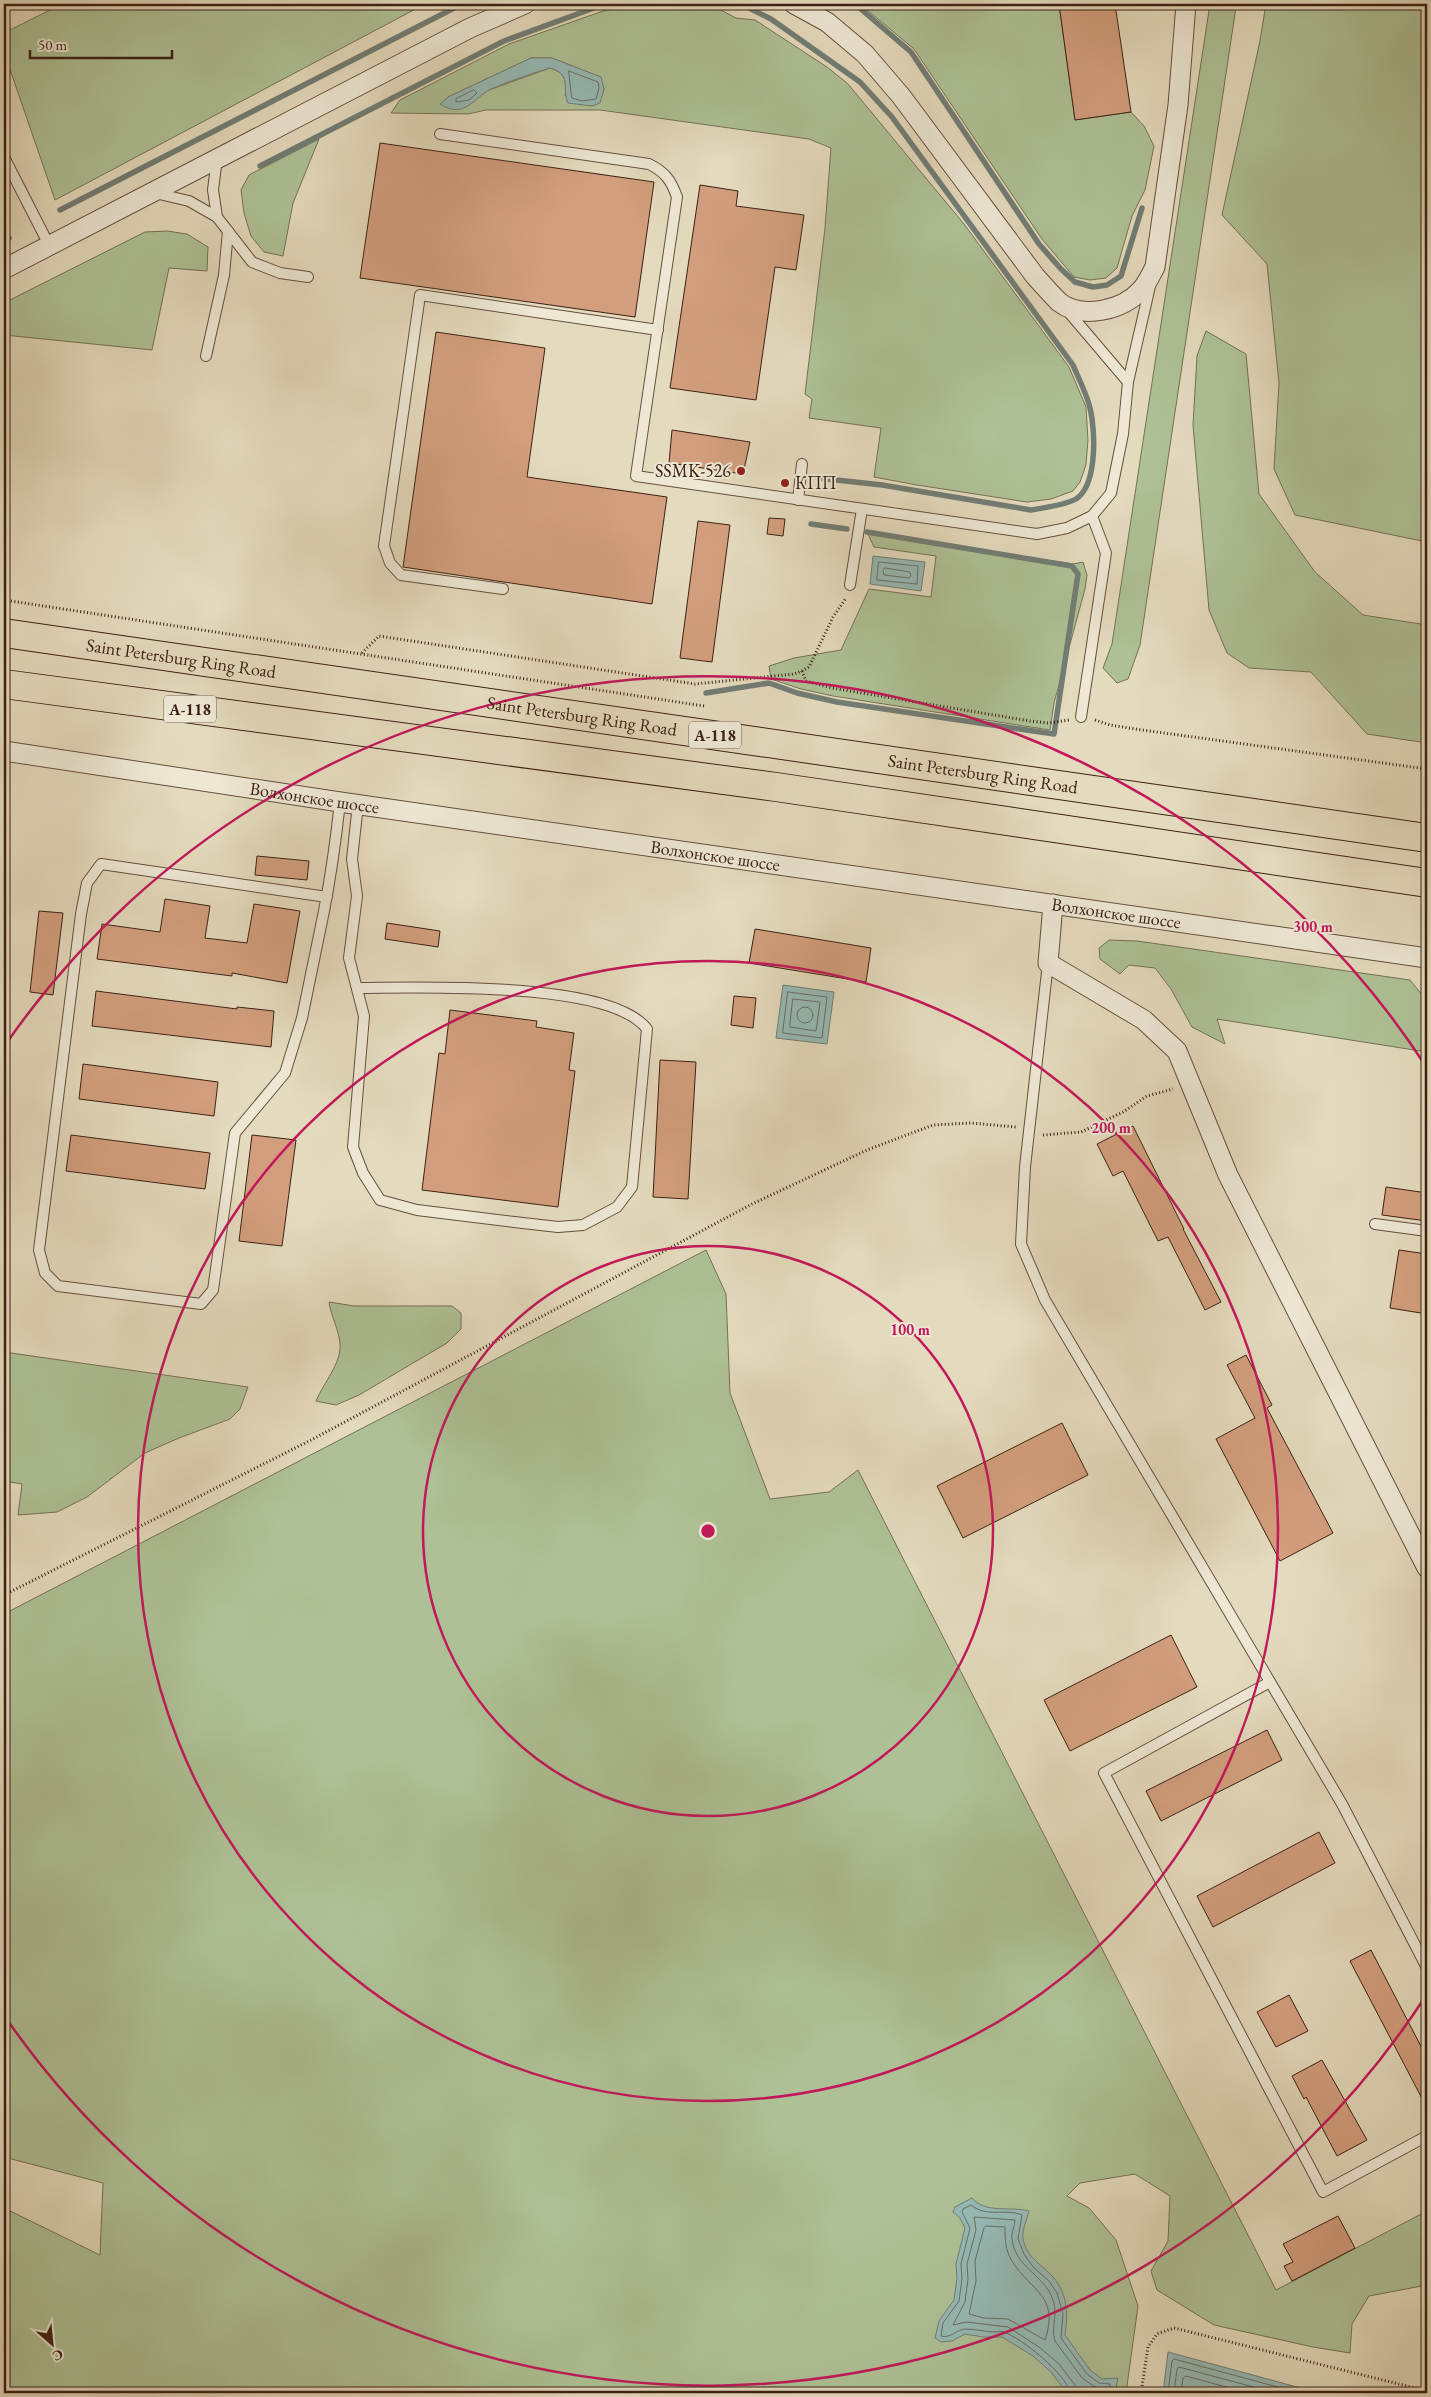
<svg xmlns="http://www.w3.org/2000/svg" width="1431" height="2397" font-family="'EB Garamond',serif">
<rect width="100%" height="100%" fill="#e4dabd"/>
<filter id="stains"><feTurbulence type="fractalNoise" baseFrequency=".004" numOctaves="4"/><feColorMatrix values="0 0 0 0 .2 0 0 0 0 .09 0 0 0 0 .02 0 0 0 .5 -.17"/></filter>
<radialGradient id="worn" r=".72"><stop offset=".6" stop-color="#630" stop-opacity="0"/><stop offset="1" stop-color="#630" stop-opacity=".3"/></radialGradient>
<g fill="#aec196" stroke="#757155" fill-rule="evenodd">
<path d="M62 4H425L55 200 4 52V33Z"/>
<path d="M860 4H1059L1075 120 1131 112 1144 126 1154 146 1145 190 1132 216 1117 268 1106 278 1090 280 1074 277 1042 239 914 49Z"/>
<path d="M1210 4H1236V7L1140 645 1128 679 1117 683 1103 668 1112 644Z"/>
<path d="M1266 4H1427V542L1295 515 1274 469 1279 383 1267 264 1222 215 1260 41Z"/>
<path d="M671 5 717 8 736 18 755 20 827 67 848 84 964 224 1069 367 1086 407 1088 440 1086 465 1080 482 1073 491 1051 499 1027 502 917 485 874 477 881 428 809 418 812 399 805 394 825 228 831 148 809 139 600 110H486L468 114 391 113 400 100 509 44 606 10ZM531 58H552L600 77 604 89 599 103 592 106 565 96C568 81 564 72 550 68L489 90 448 97Z"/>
<path d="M319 139 293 203 283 256 264 252 251 236 244 213 241 190 249 175Z"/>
<path d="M167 231 187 234 208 247 207 271 169 268 152 350 4 335V303L145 232Z"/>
<path d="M1206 331 1246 354 1259 494 1315 572 1363 615 1427 625V743L1367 734 1311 672 1249 668 1227 653 1209 610 1193 425 1197 356Z"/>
<path d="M868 534 1073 564 1083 562 1087 575 1085 589 1054 703 1050 730 833 696 801 689 771 679 769 666 794 658 841 650 869 589 931 597 936 556 874 547Z"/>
<path d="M1109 940 1137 941 1410 980 1427 1001V1052L1217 1019 1225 1044 1192 1027 1171 989 1155 968 1129 965 1120 974 1100 959 1099 948Z"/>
<path d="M706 1250 726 1294 730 1393 770 1499 829 1492 858 1470 1276 2290 1427 2211V2285L1369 2296 1352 2324 1350 2353 1313 2347 1214 2325 1157 2290 1151 2271 1168 2241 1170 2196 1135 2174 1080 2183 1067 2196 1089 2208 1116 2240 1138 2306 1126 2393H4V2208L100 2255 103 2183 4 2157V1614Z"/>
<path d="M329 1302 354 1306H452L461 1313V1329L447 1343 359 1395 336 1405 316 1401C323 1384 342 1362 340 1344 339 1330 331 1316 329 1302Z"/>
<path d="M4 1352 248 1387 240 1409 230 1419 179 1438 145 1453 87 1497 57 1512 18 1515 22 1484 4 1481Z"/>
</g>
<g fill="#96bab6" stroke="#727d75">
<path d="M531 58H552L601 77 604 89 600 103 592 106 568 103C561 87 573 75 550 68 530 74 510 81 491 89 474 97 465 120 440 104L448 97Z"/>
<path d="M873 556 925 562 921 591 870 584Z"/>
<path d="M783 985 834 992 827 1044 776 1038Z"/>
<path d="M972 2198C986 2214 1010 2206 1029 2211 1027 2219 1022 2230 1023 2238 1025 2256 1042 2265 1053 2277 1068 2294 1068 2315 1065 2335L1090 2370 1102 2379 1118 2378 1115 2393H1067L1051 2372 1033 2356 1002 2337H983L965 2334 952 2341 941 2342 935 2338 939 2321 954 2300 957 2278 956 2264 965 2228 960 2218 953 2212 955 2207Z"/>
<path d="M1168 2352 1319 2393H1163Z"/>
</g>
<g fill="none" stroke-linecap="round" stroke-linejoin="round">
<g stroke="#696e65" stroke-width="1">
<path d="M569 71 598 82 599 88 596 99 581 101 572 98Z"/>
<path d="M474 90 477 93 469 100 456 102V99Z"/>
<path d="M879 562 918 566 917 584 877 580Z"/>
<path d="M885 568 910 572 911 576 909 578 884 575 883 571Z"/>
<path d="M788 992 827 997 822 1038 783 1033Z"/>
<path d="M793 999 820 1002 816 1031 790 1027Z"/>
<circle cx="805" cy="1015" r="8"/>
<path d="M986 2226 1005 2227C1005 2239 1005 2250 1012 2261 1031 2292 1060 2295 1045 2340L1008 2319 984 2318 969 2314 976 2281 975 2261 984 2228Z"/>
<path d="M1070 2393C1068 2375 1021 2338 1004 2332 1002 2331 998 2332 996 2332 986 2332 976 2329 966 2329 956 2329 951 2339 941 2336L943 2323 959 2301 962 2279 961 2264 970 2228 962 2212 963 2209 971 2205C987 2218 1005 2208 1022 2215L1018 2239 1024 2254 1034 2268 1049 2281 1057 2293 1063 2314 1061 2338 1087 2374 1099 2383 1110 2384V2393"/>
<path d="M1076 2393 1075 2385 1059 2364 1039 2347 1008 2327 966 2322 953 2325 965 2302 968 2279 967 2264 976 2230 974 2217 1015 2220C1015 2226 1011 2232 1012 2239 1015 2266 1041 2274 1051 2295 1060 2313 1050 2326 1055 2341L1082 2378 1104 2393"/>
<path d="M1168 2393 1172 2361 1174 2359 1300 2393"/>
<path d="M1174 2393 1177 2369 1179 2367 1276 2393"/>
<path d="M1181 2393 1183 2378 1186 2376 1248 2393"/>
</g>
<g stroke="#727d75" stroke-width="5.5">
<path d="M727 4 743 5 771 19 860 82 892 117 1073 365C1080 382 1090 400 1092 419 1095 440 1096 486 1076 499 1066 505 1042 508 1031 510L882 485 818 478"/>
<path d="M855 4 911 52 1039 244 1061 269 1075 282 1093 287 1107 285 1121 276 1142 208"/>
<path d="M260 166 504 41 602 5 613 4"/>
<path d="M60 210 462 4"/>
<path d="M4 240 9 238"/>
<path d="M811 524 847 529"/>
<path d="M706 693 769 683 797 693 837 702 1054 734 1078 574 1072 566 867 532"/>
</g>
</g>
<g fill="#d29e7d" stroke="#3c2114">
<path d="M1059 4H1115L1131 112 1075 120Z"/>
<path d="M380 143 654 182 635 317 360 278Z"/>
<path d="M700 185 738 191 736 206 804 215 796 270 775 267 756 400 670 388Z"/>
<path d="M436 332 545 348 527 477 667 497 652 604 403 567Z"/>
<path d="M672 430 750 442 743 474 669 463Z"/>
<path d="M769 518 785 519 783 536 767 534Z"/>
<path d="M698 521 730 525 712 662 680 658Z"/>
<path d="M257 856 309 861 307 880 255 875Z"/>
<path d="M165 899 210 906 205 938 247 943 254 904 300 911 287 983 232 973V976L97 959 102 924 160 932Z"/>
<path d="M39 911 63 913 53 995 30 992Z"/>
<path d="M387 923 440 931 438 947 385 939Z"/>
<path d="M755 929 871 948 866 982 749 963Z"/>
<path d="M96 991 237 1009V1007L274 1011 271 1047 92 1026Z"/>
<path d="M734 996 756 998 753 1028 731 1025Z"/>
<path d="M450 1010 537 1021 536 1027 574 1033 569 1070 575 1071 558 1207 422 1190 439 1053 445 1054Z"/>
<path d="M660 1060 696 1062 688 1199 653 1197Z"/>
<path d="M83 1064 218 1082 214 1116 79 1099Z"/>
<path d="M1133 1126 1184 1229H1183L1221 1302 1205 1310 1168 1237 1158 1241 1123 1171 1113 1176 1097 1144Z"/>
<path d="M71 1135 210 1153 205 1189 66 1171Z"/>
<path d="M252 1135 296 1140 282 1246 239 1241Z"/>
<path d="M1386 1187 1427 1193V1221L1382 1215Z"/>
<path d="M1399 1250 1427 1254V1314L1390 1308Z"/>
<path d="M1246 1355 1272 1405 1267 1408 1333 1533 1280 1561 1216 1439 1255 1418 1227 1365Z"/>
<path d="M1062 1423 1088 1475 963 1538 937 1486Z"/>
<path d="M1171 1635 1197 1687 1070 1751 1044 1700Z"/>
<path d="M1267 1730 1282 1760 1161 1821 1146 1791Z"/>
<path d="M1319 1832 1335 1863 1213 1927 1197 1896Z"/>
<path d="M1371 1950 1427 2058V2108L1350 1961Z"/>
<path d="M1289 1995 1308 2031 1276 2047 1257 2012Z"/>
<path d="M1322 2060 1367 2140 1337 2156 1306 2097 1304 2099 1292 2076Z"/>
<path d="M1338 2216 1355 2248 1292 2281 1284 2266 1293 2262 1283 2244Z"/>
</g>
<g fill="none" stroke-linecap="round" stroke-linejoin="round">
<defs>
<g id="service">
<path d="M440 134 649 164C665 172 671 180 677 197L636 476 1037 534 1067 528 1092 516 1111 493 1123 434 1128 382 1151 282"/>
<path d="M4 157 49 245"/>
<path d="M155 193 189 201 217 217 252 262 280 273 308 277"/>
<path d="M217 217 213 190 217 158"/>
<path d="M1066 309 1128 382"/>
<path d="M206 356 224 275 228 231"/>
<path d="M798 500 802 464"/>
<path d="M850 585 862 509"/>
<path d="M503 589 401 575 390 563 384 546 420 295 658 330"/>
<path d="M1081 717 1106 553 1092 516"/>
<path d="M327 897 101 864 87 883 81 914 39 1250 45 1273 58 1286 201 1304 213 1290 235 1133 285 1073 302 1018 324 911C331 875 336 839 340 802"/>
<path d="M1048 963 1025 1167 1021 1244 1045 1300 1342 1804 1427 1968"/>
<path d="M357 988C418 988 610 980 647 1029L632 1187 617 1207 583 1225 558 1227 514 1222 417 1210 380 1200 363 1173 353 1147 364 1016 349 958 357 896 352 859 358 804"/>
<path d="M1375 1224 1427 1231"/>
<path d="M1270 1682 1104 1773 1323 2192 1427 2136"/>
</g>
<g id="minor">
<path d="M794 4 827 22 865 54 901 96 1035 276C1043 285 1051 294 1059 302 1082 320 1123 310 1141 290 1147 284 1151 274 1155 267L1178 105 1186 4"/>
<path d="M4 269 470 28 525 4"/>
<path id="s1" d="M4 751 340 802 1427 958"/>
<path d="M1053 904 1048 963 1144 1020 1177 1051 1228 1175 1427 1568"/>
</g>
<g id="motorway">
<path id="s2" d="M4 633 1427 838"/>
<path d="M4 684 776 787 1427 883"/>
</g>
</defs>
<use href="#service" stroke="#664f3e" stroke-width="12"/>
<use href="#minor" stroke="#664f3e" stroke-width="21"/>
<use href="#motorway" stroke="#3c2114" stroke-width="30"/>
<g stroke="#3c2114" stroke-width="3" stroke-dasharray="1 2.5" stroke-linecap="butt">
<path d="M4 600 704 706"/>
<path d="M362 653 379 636 695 684 794 674 802 671 809 667 833 617 846 598"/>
<path d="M802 671 806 681 832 688 1030 721 1048 723 1069 720"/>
<path d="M1095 720 1110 725 1135 729 1427 769"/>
<path d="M1043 1135 1081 1132 1123 1112 1147 1096 1173 1089"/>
<path d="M4 1595 313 1439 752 1204 867 1150 933 1125 971 1123 1016 1127"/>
<path d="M1141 2393 1148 2347 1157 2334 1174 2328 1427 2391"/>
</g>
<use href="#service" stroke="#ede7d4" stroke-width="10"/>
<use href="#minor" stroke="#ede7d4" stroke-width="19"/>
<use href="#motorway" stroke="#e4dabd" stroke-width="28"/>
</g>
<g fill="none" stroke="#c2185b" stroke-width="2.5">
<circle cx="708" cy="1531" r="285"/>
<circle cx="708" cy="1531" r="570"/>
<path d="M1425 1997A855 855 0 0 1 8 2021M8 1041A855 855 0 0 1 1425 1065"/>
</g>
<g fill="#8f2418" stroke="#ede7d4" stroke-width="2">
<circle cx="741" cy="471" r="5"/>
<circle cx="785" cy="483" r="5"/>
</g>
<g text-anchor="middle" stroke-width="4" stroke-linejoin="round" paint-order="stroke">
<g fill="#ede7d4" stroke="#715c4e" stroke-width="1">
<rect x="164" y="695.5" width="52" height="27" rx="4"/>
<rect x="689" y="721.5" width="52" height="27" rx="4"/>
</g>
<g font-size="16" font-weight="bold" fill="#3c2114">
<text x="190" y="715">А-118</text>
<text x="715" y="741">А-118</text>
</g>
<g font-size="18" fill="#3c2114" stroke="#ede7d4" text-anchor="end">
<text x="731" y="477">SSMK-526</text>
<text x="795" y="489" text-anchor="start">КПП</text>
</g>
<g font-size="18" fill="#3c2114" stroke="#ede7d4">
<text dy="6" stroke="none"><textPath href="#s2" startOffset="179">Saint Petersburg Ring Road</textPath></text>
<text dy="6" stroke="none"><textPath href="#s2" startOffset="584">Saint Petersburg Ring Road</textPath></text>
<text dy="6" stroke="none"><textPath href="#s2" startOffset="989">Saint Petersburg Ring Road</textPath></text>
<text dy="6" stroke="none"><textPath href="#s1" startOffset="314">Волхонское шоссе</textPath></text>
<text dy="6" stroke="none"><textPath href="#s1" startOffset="719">Волхонское шоссе</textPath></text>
<text dy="6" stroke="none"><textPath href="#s1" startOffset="1124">Волхонское шоссе</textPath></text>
</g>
</g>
<circle cx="708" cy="1531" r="8" fill="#c2185b" stroke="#ede7d4" stroke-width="2.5"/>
<g font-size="15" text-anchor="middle" font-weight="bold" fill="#c2185b" stroke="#ede7d4" stroke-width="4" stroke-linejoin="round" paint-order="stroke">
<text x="1313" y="932">300 m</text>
<text x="1111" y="1133">200 m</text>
<text x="910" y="1335">100 m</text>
</g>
<rect width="1431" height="2397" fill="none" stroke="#e4dabd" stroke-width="20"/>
<rect x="5" y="5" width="1421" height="2387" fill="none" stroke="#3c2114" stroke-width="2.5"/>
<rect x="10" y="10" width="1411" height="2377" fill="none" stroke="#3c2114"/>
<g transform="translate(52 2344) rotate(153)" stroke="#ede7d4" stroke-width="4" paint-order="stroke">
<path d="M0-4L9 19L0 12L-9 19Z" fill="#3c2114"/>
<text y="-8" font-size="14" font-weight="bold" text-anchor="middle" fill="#3c2114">С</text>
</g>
<path d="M30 50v8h142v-8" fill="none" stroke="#3c2114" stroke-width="2.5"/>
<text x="38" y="50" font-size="15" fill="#3c2114" stroke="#ede7d4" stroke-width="4" paint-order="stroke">50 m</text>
<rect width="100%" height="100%" filter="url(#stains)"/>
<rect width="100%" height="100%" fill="url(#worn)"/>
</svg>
